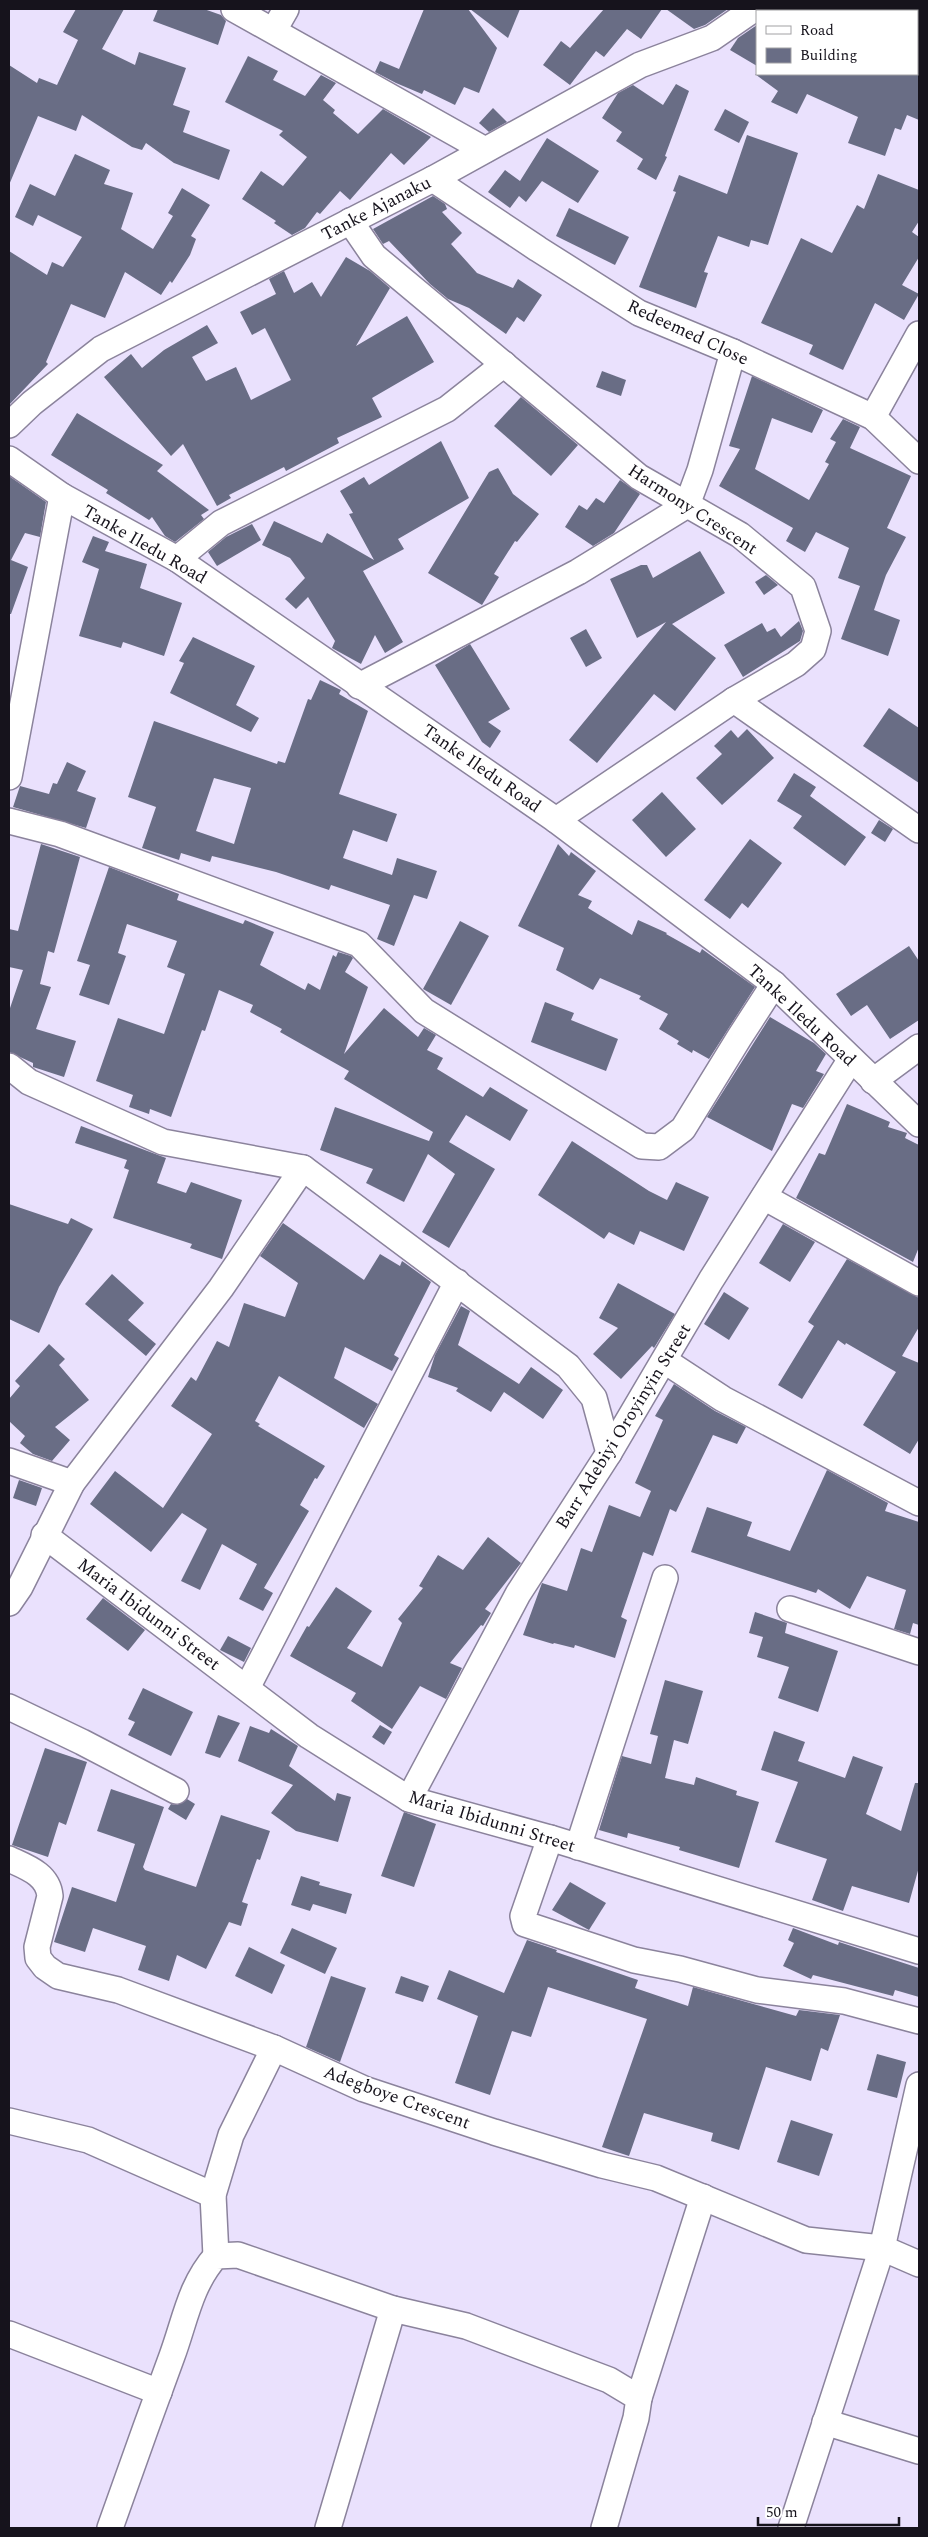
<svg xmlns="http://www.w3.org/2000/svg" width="928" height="2537" font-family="Spectral,serif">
<rect width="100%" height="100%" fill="#eae1fd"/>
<g fill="#696d85" fill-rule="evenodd">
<path d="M76 9H124L102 49 135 65 139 52 186 68 173 105 190 111 183 132 230 150 219 180 174 163 146 143 142 150 132 147 82 115 76 131 38 116 9 185V65L37 83 39 78 57 85 78 40 63 32Z"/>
<path d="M158 9H204L221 15 226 21 218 45 153 21Z"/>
<path d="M424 9H468L497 48 479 93 464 87 455 105 424 90 422 94 396 83 375 72 380 61 399 69Z"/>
<path d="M470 9H520L508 38Z"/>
<path d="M604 9H662L641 39 627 29 604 57 596 51 570 85 543 65 561 41 570 48Z"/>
<path d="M666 9H728L705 25 694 29Z"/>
<path d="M757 25V66L730 50 738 38Z"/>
<path d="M248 56 278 71 273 80 305 96 321 75 336 83 323 100 335 110 333 113 358 134 383 109 431 137 404 165 391 153 350 200 340 191 320 214 317 212 305 228 292 235 274 223 276 221 242 199 261 171 283 186 307 157 279 135 283 131 225 102Z"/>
<path d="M755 74H919V120L907 115 901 130 895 128 885 156 848 143 858 117 807 94 797 114 771 102 778 91Z"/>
<path d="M676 84 689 91 665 156 667 157 656 180 637 169 643 159 616 141 622 132 602 118 618 93 633 85 663 105Z"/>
<path d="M493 108 507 122 489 132 479 123Z"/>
<path d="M725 109 749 122 739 143 714 130Z"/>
<path d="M747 135 798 153 768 245 751 240 749 247 718 236 704 272 708 273 696 308 639 287 676 192 673 191 679 175 727 194Z"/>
<path d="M547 138 599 171 578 203 542 181 526 202 519 196 510 208 488 192 505 170 520 181Z"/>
<path d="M75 154 110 170 104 184 133 193 121 229 153 249 173 216 168 213 182 188 210 205 191 236 196 239 190 255 172 283 170 281 161 295 125 272 105 318 71 304 46 362 48 364 9 405V251L47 275 52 262 63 267 82 237 38 215 33 226 15 217 30 184 55 196Z"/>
<path d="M878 174 919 190V221L912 232 919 237V257L902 285 919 294 904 320 875 303 843 370 809 354 813 345 761 323 801 238 832 253 857 205 864 209Z"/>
<path d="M433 196 445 204 447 209 442 212 462 233 451 244 477 273 513 288 518 279 542 295 524 322 517 317 506 334 469 308 448 299 430 284 389 241 383 244 373 229Z"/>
<path d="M569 208 629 237 615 265 556 236Z"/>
<path d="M346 257 370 271 390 288 356 346 407 316 434 362 372 398 382 417 337 438 339 443 286 471 284 467 229 495 231 498 217 506 183 444 171 456 104 377 131 354 142 368 164 350 207 325 218 343 192 357 206 381 236 367 251 400 291 380 265 328 252 335 240 312 276 294 269 279 284 271 294 293 312 282 321 297Z"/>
<path d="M602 371 626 380 621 396 596 387Z"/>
<path d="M752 376 823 410 812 433 772 418 755 469 809 500 829 464 825 462 836 442 830 439 843 419 860 427 850 448 911 476 887 528 906 537 886 575 874 610 900 620 888 656 841 639 860 586 838 578 849 548 816 532 805 552 786 541 793 528 719 486 740 449 729 446Z"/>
<path d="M521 397 578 445 551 476 494 426Z"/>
<path d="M77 413 163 465 157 471 209 510 201 515 204 519 175 542 165 536 152 517 149 520 106 493 108 490 51 455Z"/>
<path d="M441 441 469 498 398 539 404 549 363 571 403 642 385 653 375 635 361 664 332 648 335 641 308 597 296 609 285 599 305 578 290 558 262 545 274 521 322 543 327 533 374 560 349 514 353 513 340 491 364 477 369 485Z"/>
<path d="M498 468 513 494 539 514 517 542 515 541 494 574 499 577 482 605 428 573 489 472Z"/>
<path d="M9 476 46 502 40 537 25 533 11 560 28 567 11 614H9Z"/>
<path d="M620 480 640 494 614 533 593 546 565 527 579 505 587 510 596 498 604 503Z"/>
<path d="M252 524 261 540 217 566 208 552 226 537Z"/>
<path d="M93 536 109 542 105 551 147 564 140 588 182 603 164 656 123 642 121 648 79 636 99 569 82 562Z"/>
<path d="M700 551 725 593 672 624 716 658 675 711 654 694 597 763 569 740 666 622 637 638 610 579 641 565H647L653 578Z"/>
<path d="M766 575 778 585 764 595 755 582Z"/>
<path d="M799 621 803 631 800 641 743 677 724 645 762 623 767 632 775 628 781 637Z"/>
<path d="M586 629 602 658 586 667 570 638Z"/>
<path d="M193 637 255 666 236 705 259 718 251 732 170 693 184 663 179 661Z"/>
<path d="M470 644 510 709 488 722 501 731 490 748 482 742 435 665Z"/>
<path d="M320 680 341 690 339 694 368 711 339 794 397 814 387 842 353 830 343 858 392 875 397 858 437 871 427 899 414 895 394 946 377 939 390 905 331 885 329 890 276 872 212 856 210 862 181 853 179 860 142 848 156 807 128 797 154 721 277 764 278 761 285 763 308 699 311 700ZM214 778 251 788 234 844 196 831Z"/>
<path d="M889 708 919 728V783L863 746Z"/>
<path d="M747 729 774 758 722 805 696 778 722 754 714 746 731 730 738 738Z"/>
<path d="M67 762 86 771 77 791 96 798 86 828 13 807 20 786 49 794 53 783 57 784Z"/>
<path d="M794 773 816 787 810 796 866 837 845 866 793 828 802 816 777 801Z"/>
<path d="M662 792 696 829 666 857 632 820Z"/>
<path d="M879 820 893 829 885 842 871 833Z"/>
<path d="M750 839 782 863 748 908 742 903 730 919 704 900Z"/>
<path d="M41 844 80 857 54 953 48 951 40 984 51 987 36 1029 76 1041 64 1077 33 1067V1063L9 1052V1011L23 970 9 967V929L18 931Z"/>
<path d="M558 844 569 856 571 852 596 871 578 895 592 901 588 908 632 935 638 920 667 933 666 934 700 953 702 949 755 987 709 1059 693 1050 692 1053 677 1044 679 1041 659 1029 668 1014 639 999 641 996 600 978 593 990 556 970 564 948 518 926Z"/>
<path d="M109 867 179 894 177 900 243 924 245 920 274 932 260 965 305 990 308 983 320 990 333 955 336 957 338 952 351 956 353 958 345 972 368 987 344 1054 384 1008 418 1037 424 1028 436 1035 427 1050 443 1058 437 1069 483 1097 490 1087 528 1110 510 1141 466 1115 449 1142 495 1169 449 1248 422 1232 455 1174 428 1154 404 1202 366 1183 373 1169 320 1150 335 1107 429 1141 433 1132 344 1079 349 1071 280 1032 282 1029 250 1012 253 1005 219 990 205 1031 202 1030 171 1117 150 1109 149 1114 129 1107 133 1095 96 1081 118 1018 164 1034 185 974 167 967 177 941 127 924 118 953 126 956 109 1005 79 995 90 965 77 961Z"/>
<path d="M460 921 489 936 451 1005 423 989Z"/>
<path d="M909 946 919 961V1020L890 1039 867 1005 851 1016 836 994Z"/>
<path d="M545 1002 574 1013 571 1020 618 1039 606 1071 531 1042Z"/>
<path d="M770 1017 814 1043 826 1054 816 1071 824 1074 803 1108 792 1104 772 1151 707 1117Z"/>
<path d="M847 1104 890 1122 888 1127 907 1133 905 1138 919 1145V1247L913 1262 796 1198 819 1153 825 1155Z"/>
<path d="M81 1126 166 1158 157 1183 186 1193 191 1182 242 1200 222 1259 190 1248 192 1244 113 1218 129 1170 124 1168 127 1160 75 1143Z"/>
<path d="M572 1141 649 1191 667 1200 676 1182 709 1197 684 1251 640 1231 634 1245 609 1232 604 1239 538 1195Z"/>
<path d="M9 1204 68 1224 71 1218 93 1229 59 1287 39 1333 9 1319Z"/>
<path d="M283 1223 364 1280 380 1254 400 1266 402 1261 405 1263 431 1282 394 1355 399 1358 392 1371 345 1347 334 1378 378 1404 364 1428 279 1376 255 1421 260 1424 258 1426 325 1466 317 1479 315 1478 300 1505 309 1511 264 1588 273 1593 263 1611 239 1599 257 1564 222 1544 200 1590 181 1581 207 1529 182 1513 151 1552 90 1504 115 1471 163 1508 212 1434 171 1406 191 1377 196 1381 217 1341 229 1347 244 1303 285 1317 298 1283 260 1256Z"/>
<path d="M783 1224 815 1242 790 1282 759 1263Z"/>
<path d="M847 1259 919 1298V1327L902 1356 919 1363V1439L910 1454 863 1425 896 1372 846 1343 845 1345 838 1340 802 1399 778 1385 814 1326 808 1322Z"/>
<path d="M112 1274 144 1303 128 1320 156 1344 146 1356 85 1304Z"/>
<path d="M618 1283 675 1314 654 1348 652 1346 621 1379 593 1354 618 1328 599 1318Z"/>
<path d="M724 1292 749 1308 729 1340 704 1324Z"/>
<path d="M461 1306 470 1311 458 1345 519 1384 531 1367 563 1390 543 1419 504 1392 491 1412 456 1391 458 1388 428 1377 435 1355Z"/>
<path d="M49 1344 65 1359 59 1365 89 1400 55 1427 70 1440 52 1461 33 1454 20 1443 25 1436 9 1421V1399L20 1386 15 1381Z"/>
<path d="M674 1384 715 1411 746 1427 737 1444 713 1435 676 1512 670 1509 653 1556 643 1552 621 1617 627 1620 615 1658 575 1645 574 1648 554 1643 553 1644 523 1635 542 1583 567 1591 581 1548 592 1552 609 1505 640 1517 651 1491 635 1483 663 1420 655 1416Z"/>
<path d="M827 1470 888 1503 885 1511 919 1522V1625L913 1623 910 1634 894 1629 906 1590 867 1576 850 1609 818 1589 816 1593 691 1552 707 1507 752 1522 747 1536 790 1551Z"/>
<path d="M19 1480 42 1488 36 1506 13 1498Z"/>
<path d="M488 1537 521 1563 485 1609 491 1613 483 1626 481 1625 450 1663 462 1668 446 1699 420 1686 392 1729 351 1701 356 1693 290 1656 307 1626 309 1627 336 1587 372 1611 347 1648 382 1667 402 1623 398 1619 423 1588 419 1586 438 1555 463 1570Z"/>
<path d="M103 1598 145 1630 128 1651 86 1619Z"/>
<path d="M755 1612 787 1623 785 1633 838 1651 818 1712 778 1698 789 1667 757 1657 763 1637 749 1633Z"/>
<path d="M228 1636 251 1648 244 1662 220 1650Z"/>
<path d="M665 1680 703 1691 688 1744 674 1740 665 1778 694 1785 696 1777 737 1791 736 1795 759 1802 739 1868 679 1850 680 1847 628 1833 627 1838 599 1830 622 1756 651 1764 658 1736 650 1734Z"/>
<path d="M143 1688 193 1712 171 1756 128 1735 135 1722 128 1719Z"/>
<path d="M218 1715 240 1723 220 1758 205 1753Z"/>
<path d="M380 1725 392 1732 384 1745 372 1737Z"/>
<path d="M250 1726 269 1733 271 1729 298 1746 289 1766 335 1801 337 1793 351 1797 338 1842 296 1831 271 1813 293 1785 238 1761Z"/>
<path d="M774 1731 805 1742 798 1761 845 1778 853 1756 883 1767 866 1814 901 1831 915 1783H919V1867L909 1903 852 1886 843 1911 812 1900 827 1859 775 1842 798 1782 761 1770Z"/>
<path d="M45 1748 87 1762 66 1825 59 1822 48 1857 12 1845Z"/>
<path d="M111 1789 164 1807 143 1867 145 1870 196 1887 221 1815 270 1831 260 1860 257 1859 242 1902 248 1904 241 1926 229 1922 206 1969 177 1955 169 1981 138 1970 146 1946 93 1928 85 1952 54 1942 72 1887 116 1902 135 1844 97 1831Z"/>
<path d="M187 1799 195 1804 186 1820 168 1809 171 1804 177 1805Z"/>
<path d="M404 1812 436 1824 414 1887 381 1876Z"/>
<path d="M301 1876 320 1882 319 1885 352 1894 346 1914 313 1904 310 1911 291 1905Z"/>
<path d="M570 1882 606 1903 589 1930 552 1910Z"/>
<path d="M292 1928 337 1948 325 1974 280 1953Z"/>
<path d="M793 1928 838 1945 839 1942 919 1968V1997L895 1990 893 1996 813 1975 811 1979 783 1966 794 1943 788 1940Z"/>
<path d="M527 1940 557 1950 556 1952 638 1980 635 1988 688 2006 693 1987 796 2016 799 2010 840 2015 828 2051 821 2048 811 2081 766 2067 739 2150 711 2141 713 2133 644 2113 629 2156 602 2147 647 2019 548 1987 531 2037 512 2031 490 2095 455 2083 478 2016 437 1999 449 1970 504 1993Z"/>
<path d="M249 1947 285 1965 272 1994 235 1976Z"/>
<path d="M331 1976 366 1988 340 2062 306 2047Z"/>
<path d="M401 1976 429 1986 423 2002 395 1993Z"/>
<path d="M877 2054 906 2062 897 2098 867 2090Z"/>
<path d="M791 2120 833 2134 819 2176 777 2162Z"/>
</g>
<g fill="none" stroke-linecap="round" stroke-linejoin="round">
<defs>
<g id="minor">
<path d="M234 9 485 150"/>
<path d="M274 30 286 9"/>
<path d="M433 179 538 249 639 313 733 352 873 417 919 461"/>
<path d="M350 221 374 256 639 477 740 535 803 587 818 631 813 649 796 664 734 700 556 820"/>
<path d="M873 417 919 334"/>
<path d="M9 425 32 403 101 349 433 179 640 65 712 38 754 9"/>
<path d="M9 459 62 496 177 559 556 820 774 984 919 1124"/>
<path d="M177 559 221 523 447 409 504 364"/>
<path d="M359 686 578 572 687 505 700 470 733 352"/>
<path d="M734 700 919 830"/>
<path d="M9 777 62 496"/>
<path d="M9 821 60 834 359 944 424 1011 642 1146 659 1147 683 1129 739 1038 774 984"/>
<path d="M9 1066 29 1082 163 1142 303 1168 568 1366 594 1398 609 1453"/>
<path d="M873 1081 919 1047"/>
<path d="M764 1197 919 1283"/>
<path d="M665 1361 723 1399 919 1503"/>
<path d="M9 1461 72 1483"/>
<path d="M44 1535 309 1736 409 1799 550 1838 919 1951"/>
<path d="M9 1603 20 1587 72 1483 221 1288 303 1168"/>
<path d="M790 1609 919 1652"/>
<path d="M247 1688 457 1282"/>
<path d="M9 1707 82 1742 176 1791"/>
<path d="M409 1799 518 1594 609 1453 711 1280 851 1059"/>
<path d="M550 1838 523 1916 525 1924 634 1960 680 1969 757 1990 844 2001 919 2021"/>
<path d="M578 1847 665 1578"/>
<path d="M9 1859C26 1867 48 1874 50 1896L37 1947 38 1958 45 1967 58 1976 118 1990 274 2048 364 2089 494 2132 602 2165 656 2178 806 2240 882 2248 919 2264"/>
<path d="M9 2121 88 2140 213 2195"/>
<path d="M216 2256 213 2195 231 2135 274 2048"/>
<path d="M9 2334 159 2392"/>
<path d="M639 2398 703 2197"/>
<path d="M825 2422 919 2451"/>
<path d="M110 2528C130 2471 151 2413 172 2356 185 2321 190 2285 216 2256L238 2255 393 2309 466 2326 609 2380 639 2398 636 2418 604 2528"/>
<path d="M328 2528 393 2309"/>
<path d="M791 2528 882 2248 919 2085"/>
</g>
</defs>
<use href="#minor" stroke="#8b839c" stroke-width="28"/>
<use href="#minor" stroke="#fff" stroke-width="25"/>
</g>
<g text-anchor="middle" stroke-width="4" stroke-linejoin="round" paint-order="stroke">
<g font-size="18" fill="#16131c" stroke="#fff">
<text transform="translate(376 208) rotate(-27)" y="6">Tanke Ajanaku</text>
<text transform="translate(688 332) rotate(25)" y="6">Redeemed Close</text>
<text transform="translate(693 509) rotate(33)" y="6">Harmony Crescent</text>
<text transform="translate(145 544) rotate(30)" y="6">Tanke Iledu Road</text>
<text transform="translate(482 768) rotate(35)" y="6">Tanke Iledu Road</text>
<text transform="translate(802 1015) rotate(43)" y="6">Tanke Iledu Road</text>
<text transform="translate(623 1426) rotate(-58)" y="6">Barr Adebiyi Oroyinyin Street</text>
<text transform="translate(149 1614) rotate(37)" y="6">Maria Ibidunni Street</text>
<text transform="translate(492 1821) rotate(17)" y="6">Maria Ibidunni Street</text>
<text transform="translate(397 2097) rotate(20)" y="6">Adegboye Crescent</text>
</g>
</g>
<rect width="928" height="2537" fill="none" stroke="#16131c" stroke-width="20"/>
<rect x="756" y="10" width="162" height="65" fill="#ffffff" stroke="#a2a1a4"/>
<rect x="766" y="26" width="25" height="8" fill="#ffffff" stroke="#a2a1a4"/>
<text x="800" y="35" font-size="15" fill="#16131c">Road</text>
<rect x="766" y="48" width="25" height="15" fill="#696d85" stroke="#a2a1a4"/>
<text x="800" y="60" font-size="15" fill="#16131c">Building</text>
<path d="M758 2517v8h141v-8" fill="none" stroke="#16131c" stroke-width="2.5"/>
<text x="766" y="2517" font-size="15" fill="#16131c" stroke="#ffffff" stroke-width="4" paint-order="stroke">50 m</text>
</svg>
